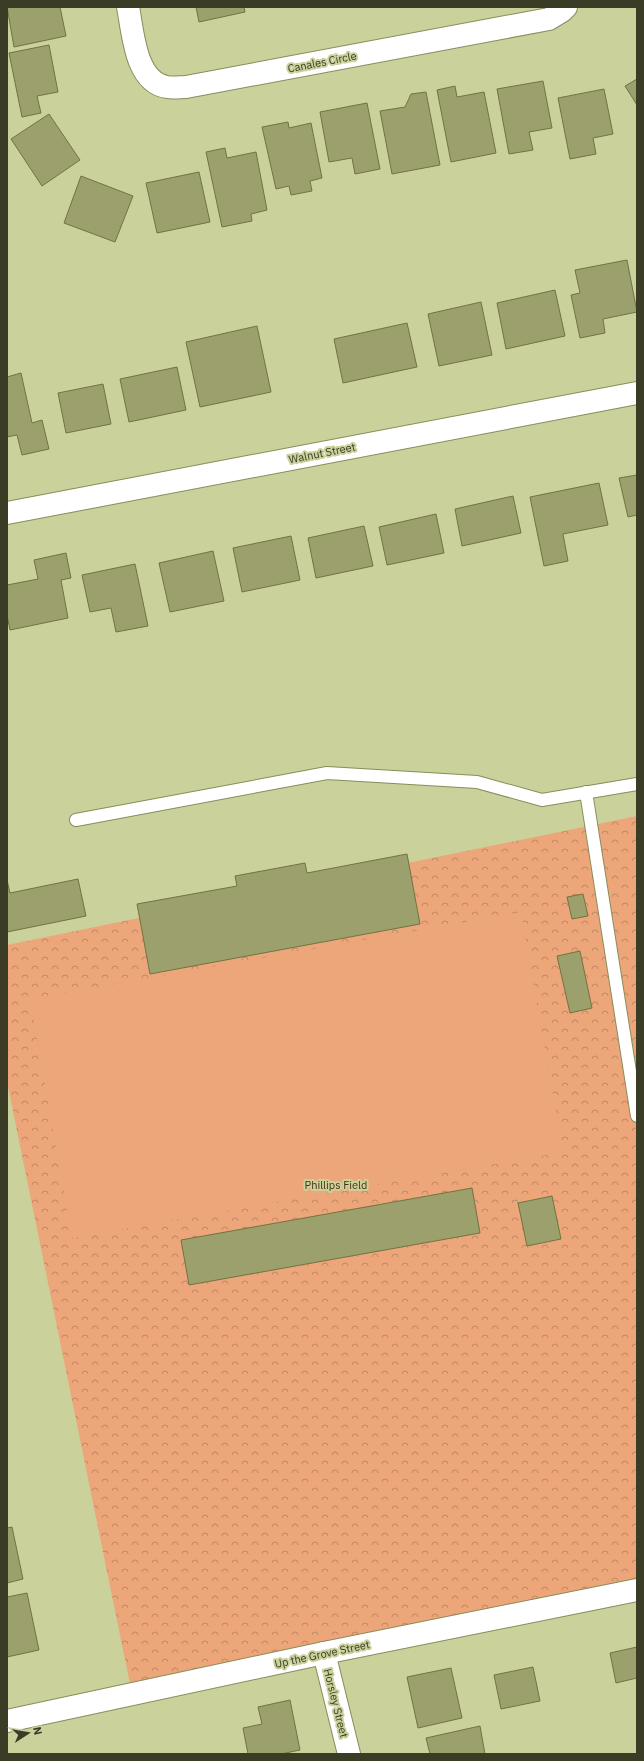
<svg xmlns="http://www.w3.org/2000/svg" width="644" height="1761" font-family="'IBM Plex Sans',sans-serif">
<defs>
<pattern id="park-crowns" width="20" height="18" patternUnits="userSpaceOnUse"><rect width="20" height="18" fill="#eca679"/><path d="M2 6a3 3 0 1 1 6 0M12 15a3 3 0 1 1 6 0" fill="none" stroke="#c08863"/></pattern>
</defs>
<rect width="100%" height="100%" fill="#cbd19b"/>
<path fill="url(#park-crowns)" d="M637 816V1580L130 1684 7 1082V945Z"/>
<path fill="#eca679" d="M521 912 563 1152 72 1238 30 999Z"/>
<g fill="#9ba06c" stroke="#707442">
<path d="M7 7H60L66 36 14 47Z"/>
<path d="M196 7H244L245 12 199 22Z"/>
<path d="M49 45 58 92 37 96 41 113 22 117 9 53Z"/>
<path d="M637 79V105L625 86Z"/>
<path d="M543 81 552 128 529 132 533 150 509 154 497 89Z"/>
<path d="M455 86 457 97 484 92 496 153 451 162 437 90Z"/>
<path d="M604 89 613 134 593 138 596 154 570 159 558 98Z"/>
<path d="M426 92 440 165 392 174 380 111 405 107 411 94Z"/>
<path d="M367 103 380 169 355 174 352 158 329 162 320 112Z"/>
<path d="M49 114 80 160 42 186 11 139Z"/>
<path d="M288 122 289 128 311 123 322 178 310 181 312 191 291 195 289 186 276 189 262 127Z"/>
<path d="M225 148 227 158 256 152 267 210 251 214 252 221 222 227 206 152Z"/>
<path d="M199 172 210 222 157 233 146 183Z"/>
<path d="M81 176 133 196 115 242 64 223Z"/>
<path d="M627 260 637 312 603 319 605 333 580 338 571 295 580 293 575 270Z"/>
<path d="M555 290 565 336 506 349 497 303Z"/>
<path d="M481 302 492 355 439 366 428 314Z"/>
<path d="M407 323 417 367 343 383 334 339Z"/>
<path d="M257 326 271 392 200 407 186 342Z"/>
<path d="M177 367 186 410 129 422 120 379Z"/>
<path d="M21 373 32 423 42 420 49 449 22 455 17 435 7 437V377Z"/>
<path d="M103 384 111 424 66 433 58 393Z"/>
<path d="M637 475V515L628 517 619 478Z"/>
<path d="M599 483 608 525 563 534 568 561 544 566 530 497Z"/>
<path d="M513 496 521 533 462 546 455 509Z"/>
<path d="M436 514 444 553 387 565 379 527Z"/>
<path d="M364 526 373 566 316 578 308 538Z"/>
<path d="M291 536 300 580 242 592 233 548Z"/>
<path d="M213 551 224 601 170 612 159 563Z"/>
<path d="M66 553 71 578 61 580 68 618 10 630 7 615V585L38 579 34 560Z"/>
<path d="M135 564 148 626 116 632 111 608 90 612 82 575Z"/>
<path d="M407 854 420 924 150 974 137 904 237 886 235 876 305 863 307 873Z"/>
<path d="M78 879 86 916 7 932V880L10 893Z"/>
<path d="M583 894 588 916 572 919 567 897Z"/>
<path d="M580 951 592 1008 570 1013 557 956Z"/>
<path d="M472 1188 480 1233 189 1285 181 1240Z"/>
<path d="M552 1196 561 1239 527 1246 518 1203Z"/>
<path d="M12 1527 23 1579 7 1583V1528Z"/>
<path d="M27 1593 39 1650 7 1657V1597Z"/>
<path d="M637 1647V1678L616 1683 610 1653Z"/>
<path d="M533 1667 540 1701 501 1709 494 1675Z"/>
<path d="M451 1668 462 1718 418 1728 407 1677Z"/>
<path d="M290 1700 300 1750 281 1754H248L243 1728 262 1724 258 1707Z"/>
<path d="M480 1726 485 1754H430L426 1738Z"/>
</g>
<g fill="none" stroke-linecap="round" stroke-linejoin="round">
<defs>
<g id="service">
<path d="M586 792 637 1116"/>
<path d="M76 820 327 773 477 782 542 800 637 784"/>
</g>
<g id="minor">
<path d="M128 7C133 32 135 82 167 87 173 88 180 87 186 87L549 19 562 11 566 7"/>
<path d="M7 513 637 393"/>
<path d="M324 1653 349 1754"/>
<path d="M7 1721 324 1653 637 1590"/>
</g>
</defs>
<use href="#service" stroke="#888d5a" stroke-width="14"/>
<use href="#minor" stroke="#888d5a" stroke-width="24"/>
<use href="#service" stroke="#fff" stroke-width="12"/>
<use href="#minor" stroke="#fff" stroke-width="22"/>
</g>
<g text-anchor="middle" stroke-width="4" stroke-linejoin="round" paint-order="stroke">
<g font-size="11" fill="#3a3c26" stroke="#cbd19b">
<text transform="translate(322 62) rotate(-11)" y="4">Canales Circle</text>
<text transform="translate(322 453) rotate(-11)" y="4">Walnut Street</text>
<text transform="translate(322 1654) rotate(-12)" y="4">Up the Grove Street</text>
<text transform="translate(336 1703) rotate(76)" y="4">Horsley Street</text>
</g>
<g font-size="11" fill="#4e2b14" stroke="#cbd19b">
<text x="336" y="1189">Phillips Field</text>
</g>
</g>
<rect width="644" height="1761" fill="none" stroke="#3a3c26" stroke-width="16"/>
<g transform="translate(28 1733) rotate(78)" stroke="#cbd19b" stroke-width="3" paint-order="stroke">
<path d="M0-3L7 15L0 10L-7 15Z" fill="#3a3c26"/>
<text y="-6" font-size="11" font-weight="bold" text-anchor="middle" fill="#3a3c26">N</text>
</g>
</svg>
